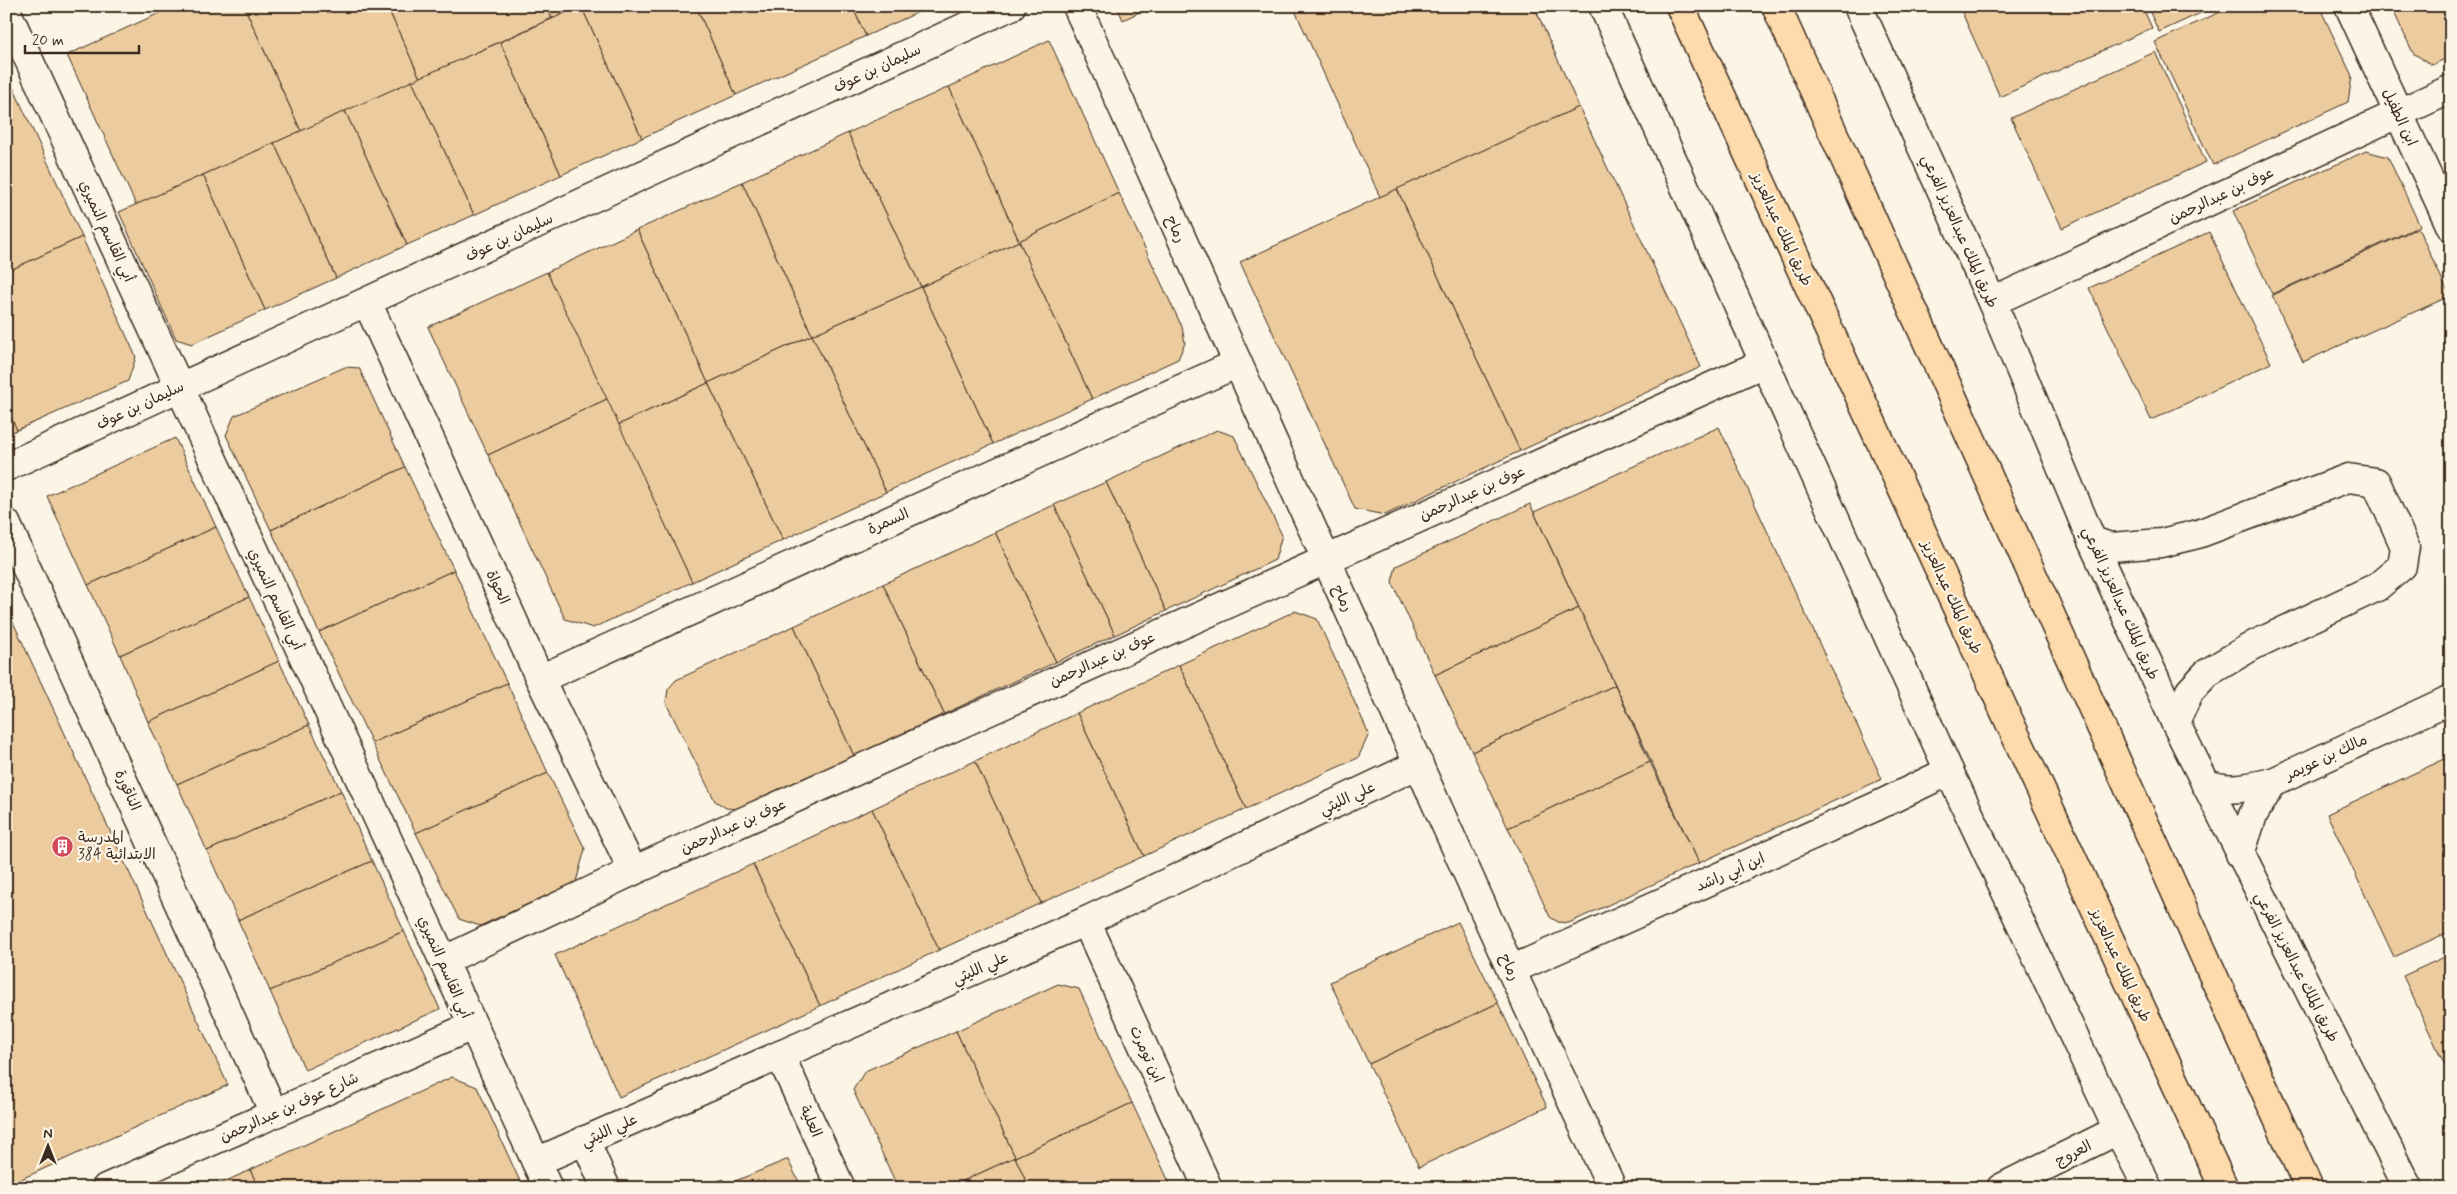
<svg xmlns="http://www.w3.org/2000/svg" width="2457" height="1194" font-family="Mynerve,'Playpen Sans Arabic',sans-serif">
<rect width="100%" height="100%" fill="#fcf5e5"/>
<filter id="ink" filterUnits="userSpaceOnUse"><feTurbulence type="fractalNoise" baseFrequency=".02" numOctaves="2"/><feDisplacementMap in="SourceGraphic" scale="10" xChannelSelector="R" yChannelSelector="G"/><feConvolveMatrix kernelMatrix="1 2 1 2 8 2 1 2 1" color-interpolation-filters="sRGB"/></filter>
<g filter="url(#ink)">
<g fill="#eccc9e" stroke="#3b2a1e">
<path d="M175 6H244L301 131 136 205 67 55Z"/>
<path d="M244 6H387L420 78 301 131Z"/>
<path d="M387 6H546L552 18 420 78Z"/>
<path d="M546 6H580L552 18Z"/>
<path d="M581 6H696L736 95 642 138Z"/>
<path d="M581 6 642 138 561 175 500 42Z"/>
<path d="M696 6H852L866 36 736 95Z"/>
<path d="M852 6H932L866 36Z"/>
<path d="M1117 6H1152L1123 20Z"/>
<path d="M1293 6H1534L1579 107 1380 197Z"/>
<path d="M1959 6H2142L2152 28 2000 97Z"/>
<path d="M2147 6H2216L2159 32Z"/>
<path d="M2233 6H2319L2352 76 2348 102 2213 165 2155 42Z"/>
<path d="M2391 6H2451V56L2432 65 2413 53Z"/>
<path d="M1049 40 1119 193 1019 241 949 87Z"/>
<path d="M500 42 561 175 474 215 412 81Z"/>
<path d="M2155 52 2206 162 2062 228 2011 118Z"/>
<path d="M412 81 474 215 407 245 345 111Z"/>
<path d="M12 85 82 237 6 272V88Z"/>
<path d="M949 87 1019 241 921 287 848 133Z"/>
<path d="M1579 107 1701 367 1520 451 1397 189Z"/>
<path d="M345 111 407 245 336 278 274 143Z"/>
<path d="M848 133 921 287 812 335 742 182Z"/>
<path d="M274 143 336 278 265 310 203 175Z"/>
<path d="M2366 151 2388 157 2420 226 2272 294 2233 211Z"/>
<path d="M203 175 265 310 192 344 176 339 119 212Z"/>
<path d="M742 182 812 335 708 383 637 230Z"/>
<path d="M1397 189 1520 451 1385 515 1355 509 1240 262Z"/>
<path d="M1119 193 1182 327 1185 343 1178 359 1092 399 1019 241Z"/>
<path d="M2418 228 2450 296 2303 362 2272 295Z"/>
<path d="M637 230 708 383 618 425 547 272Z"/>
<path d="M2209 232 2271 363 2151 420 2089 288Z"/>
<path d="M82 237 136 357 128 381 17 430 6 407V272Z"/>
<path d="M1019 241 1092 399 993 444 921 287Z"/>
<path d="M547 272 607 399 488 455 428 327Z"/>
<path d="M921 287 993 444 886 492 812 335Z"/>
<path d="M812 335 886 492 783 540 708 383Z"/>
<path d="M345 367 359 368 405 467 271 530 226 435 234 416Z"/>
<path d="M708 383 783 540 692 582 618 425Z"/>
<path d="M607 399 692 582 593 628 565 619 488 455Z"/>
<path d="M6 407 17 430 6 434Z"/>
<path d="M1719 427 1882 779 1699 863 1534 512Z"/>
<path d="M1217 430 1234 436 1282 535 1275 560 1166 611 1106 482Z"/>
<path d="M175 438 216 527 88 585 47 496Z"/>
<path d="M405 467 454 570 319 632 271 530Z"/>
<path d="M1106 482 1166 611 1115 635 1054 505Z"/>
<path d="M1530 504 1579 608 1435 675 1392 582 1396 566Z"/>
<path d="M1054 505 1115 635 1056 662 995 532Z"/>
<path d="M216 527 249 597 120 655 88 585Z"/>
<path d="M995 532 1056 662 944 714 883 584Z"/>
<path d="M454 570 507 683 372 743 319 632Z"/>
<path d="M883 584 944 714 854 756 794 626Z"/>
<path d="M249 597 279 661 148 722 120 655Z"/>
<path d="M6 607 228 1085 6 1186Z"/>
<path d="M1579 608 1615 685 1472 752 1435 675Z"/>
<path d="M1295 611 1317 619 1369 734 1358 758 1246 809 1179 665Z"/>
<path d="M794 626 854 756 736 809 726 808 715 801 666 703 668 689 676 680Z"/>
<path d="M279 661 309 725 177 784 148 722Z"/>
<path d="M1179 665 1246 809 1144 856 1077 713Z"/>
<path d="M507 683 548 773 416 833 372 743Z"/>
<path d="M1615 685 1650 762 1508 828 1472 752Z"/>
<path d="M1077 713 1144 856 1041 903 975 761Z"/>
<path d="M309 725 341 791 207 851 177 784Z"/>
<path d="M2451 756V931L2394 957 2327 814Z"/>
<path d="M975 761 1041 903 939 950 872 809Z"/>
<path d="M1650 762 1699 863 1569 923 1558 922 1550 917 1508 828Z"/>
<path d="M548 773 585 849 576 882 480 926 459 919 416 833Z"/>
<path d="M341 791 372 861 238 920 207 851Z"/>
<path d="M872 809 939 950 820 1006 753 864Z"/>
<path d="M372 861 404 931 270 991 238 920Z"/>
<path d="M753 864 820 1006 619 1097 555 955Z"/>
<path d="M1458 922 1498 1003 1369 1064 1330 982Z"/>
<path d="M404 931 440 1009 305 1070 270 991Z"/>
<path d="M2451 954V1078L2403 976Z"/>
<path d="M1058 984 1079 989 1132 1103 1015 1157 956 1031Z"/>
<path d="M1498 1003 1547 1107 1419 1167 1369 1064Z"/>
<path d="M956 1031 1015 1157 948 1188H898L853 1090 865 1071Z"/>
<path d="M452 1077 477 1087 523 1188H259L250 1170Z"/>
<path d="M1132 1103 1172 1188H1029L1015 1157Z"/>
<path d="M1015 1157 1029 1188H948Z"/>
<path d="M786 1160H788L802 1188H701L723 1179 728 1184Z"/>
<path d="M250 1170 259 1188H211Z"/>
</g>
<g fill="none" stroke-linecap="round" stroke-linejoin="round">
<defs>
<g id="minor">
<path d="M1077 6 1511 970 1612 1188"/>
<path d="M1603 6 1949 771 2118 1130 2148 1188"/>
<path d="M1858 6 1992 302 2092 541 2175 722 2408 1188"/>
<path d="M2349 6 2451 227"/>
<path d="M6 10 548 1188"/>
<path d="M367 302 540 679 633 871"/>
<path d="M1992 302 2451 89"/>
<path d="M6 467 1011 6"/>
<path d="M6 523 274 1113"/>
<path d="M2092 541 2111 547 2161 543 2198 534 2348 478 2376 482 2405 547 2402 566 2377 587 2254 645 2207 673 2190 691 2175 722"/>
<path d="M540 679 1236 364"/>
<path d="M2205 783C2227 793 2251 787 2273 782"/>
<path d="M2240 854 2253 815 2273 782 2451 699"/>
<path d="M1086 921 1208 1188"/>
<path d="M443 961 633 871 1764 363"/>
<path d="M1511 970 1877 806 1949 771"/>
<path d="M780 1055 841 1188"/>
<path d="M585 1140 606 1188"/>
<path d="M536 1162 1086 921 1419 764"/>
<path d="M106 1188 472 1026"/>
<path d="M2001 1188 2118 1130"/>
</g>
<g id="major">
<path d="M1680 6 2224 1188"/>
<path d="M1776 6 2309 1188"/>
</g>
</defs>
<use href="#minor" stroke="#3b2a1e" stroke-width="31"/>
<use href="#major" stroke="#3b2a1e" stroke-width="31"/>
<use href="#minor" stroke="#fcf5e5" stroke-width="28"/>
<use href="#major" stroke="#fedbac" stroke-width="28"/>
</g>
</g>
<defs>
<symbol id="building-disc" viewBox="-11 -11 22 22"><circle r="9.5" fill="#d1495b" stroke="#fcf5e5"/><path d="M-4-6H4V6H1V3H-1V6H-4ZM-2.5-4.3h1.7v1.8h-1.7ZM.8-4.3h1.7v1.8H.8ZM-2.5-1h1.7V.8h-1.7ZM.8-1h1.7V.8H.8Z" fill="#fff"/></symbol>
</defs>
<g fill-rule="evenodd">
<use href="#building-disc" x="50" y="834" width="25" height="25"/>
</g>
<g text-anchor="middle" stroke-width="4.5" stroke-linejoin="round" paint-order="stroke">
<g font-size="15" fill="#3b2a1e" stroke="#fcf5e5">
<text transform="translate(877 68) rotate(-25)" y="5">سليمان بن عوف</text>
<text transform="translate(2400 117) rotate(65)" y="5">ابن الطفيل</text>
<text transform="translate(2221 195) rotate(-25)" y="5">عوف بن عبدالرحمن</text>
<text transform="translate(1176 229) rotate(66)" y="5">رماح</text>
<text transform="translate(1782 229) rotate(65)" y="5">طريق الملك عبدالعزيز</text>
<text transform="translate(107 231) rotate(65)" y="5">أبي القاسم النميري</text>
<text transform="translate(1960 231) rotate(66)" y="5">طريق الملك عبدالعزيز الفرعي</text>
<text transform="translate(509 237) rotate(-25)" y="5">سليمان بن عوف</text>
<text transform="translate(140 405) rotate(-25)" y="5">سليمان بن عوف</text>
<text transform="translate(1472 493) rotate(-24)" y="5">عوف بن عبدالرحمن</text>
<text transform="translate(888 521) rotate(-24)" y="5">السمرة</text>
<text transform="translate(498 587) rotate(65)" y="5">الحواة</text>
<text transform="translate(1952 597) rotate(65)" y="5">طريق الملك عبدالعزيز</text>
<text transform="translate(1343 598) rotate(65)" y="5">رماح</text>
<text transform="translate(276 599) rotate(65)" y="5">أبي القاسم النميري</text>
<text transform="translate(2121 603) rotate(66)" y="5">طريق الملك عبدالعزيز الفرعي</text>
<text transform="translate(1102 659) rotate(-24)" y="5">عوف بن عبدالرحمن</text>
<text transform="translate(2326 757) rotate(-25)" y="5">مالك بن عويمر</text>
<text transform="translate(128 790) rotate(66)" y="5">الناقورة</text>
<text transform="translate(1347 798) rotate(-25)" y="5">علي الليثي</text>
<text transform="translate(733 826) rotate(-24)" y="5">عوف بن عبدالرحمن</text>
<text transform="translate(1730 872) rotate(-24)" y="5">ابن أبي راشد</text>
<text transform="translate(2121 965) rotate(65)" y="5">طريق الملك عبدالعزيز</text>
<text transform="translate(445 967) rotate(66)" y="5">أبي القاسم النميري</text>
<text transform="translate(1510 967) rotate(66)" y="5">رماح</text>
<text transform="translate(2297 967) rotate(63)" y="5">طريق الملك عبدالعزيز الفرعي</text>
<text transform="translate(980 968) rotate(-24)" y="5">علي الليثي</text>
<text transform="translate(1147 1054) rotate(65)" y="5">ابن تومرت</text>
<text transform="translate(289 1107) rotate(-24)" y="5">شارع عوف بن عبدالرحمن</text>
<text transform="translate(811 1121) rotate(66)" y="5">العلية</text>
<text transform="translate(609 1130) rotate(-24)" y="5">علي الليثي</text>
<text transform="translate(2073 1153) rotate(-27)" y="5">العروج</text>
</g>
<g font-size="15" fill="#3b2a1e" stroke="#fcf5e5" text-anchor="start">
<text x="78" y="842">المدرسة<tspan x="78" dy="17">الابتدائية 384</tspan></text>
</g>
</g>
<rect width="2457" height="1194" fill="none" stroke="#fcf5e5" stroke-width="25"/>
<rect x="12" y="12" width="2432" height="1169" fill="none" stroke="#3b2a1e" stroke-width="2" filter="url(#ink)"/>
<g transform="translate(48 1146)" stroke="#fcf5e5" stroke-width="4" paint-order="stroke">
<path d="M0-4L9 19L0 12L-9 19Z" fill="#3b2a1e"/>
<text y="-8" font-size="14" font-weight="bold" text-anchor="middle" fill="#3b2a1e">N</text>
</g>
<path d="M25 45v8h114v-8" fill="none" stroke="#3b2a1e" stroke-width="2.5"/>
<text x="32" y="45" font-size="15" fill="#3b2a1e" stroke="#fcf5e5" stroke-width="4" paint-order="stroke">20 m</text>
</svg>
